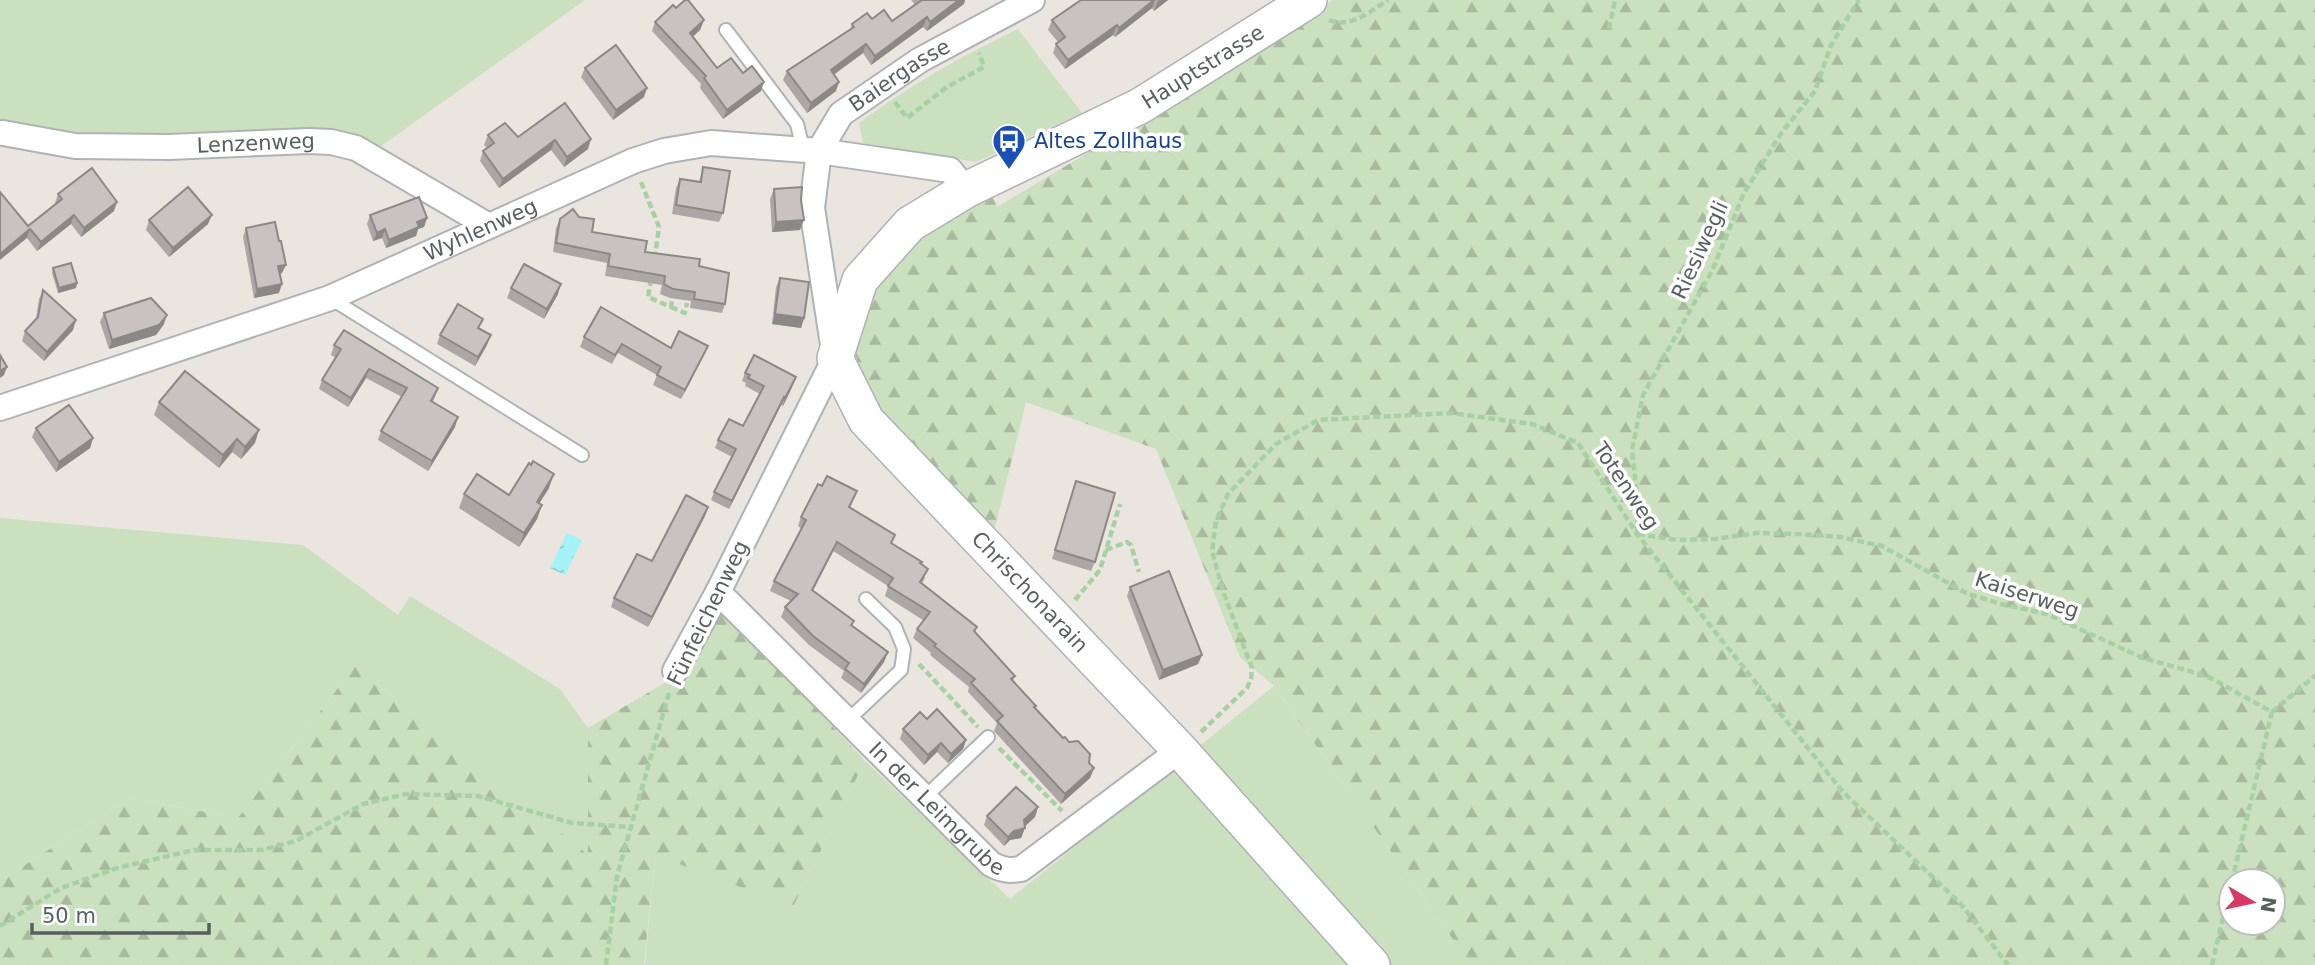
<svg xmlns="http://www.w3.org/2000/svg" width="2315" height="965" font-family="'DejaVu Sans',sans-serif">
<defs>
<pattern id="forest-firs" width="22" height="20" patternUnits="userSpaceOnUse" patternTransform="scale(1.75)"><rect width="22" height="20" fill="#cbe0be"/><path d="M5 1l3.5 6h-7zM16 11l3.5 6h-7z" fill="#a8b99e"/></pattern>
<pattern id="water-ripples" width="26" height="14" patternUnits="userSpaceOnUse" patternTransform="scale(1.75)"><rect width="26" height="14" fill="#a4f1f7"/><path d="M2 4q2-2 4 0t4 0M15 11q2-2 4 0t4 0" fill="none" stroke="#89c6cb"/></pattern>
</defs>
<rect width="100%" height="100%" fill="#ebe5e0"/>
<g fill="#cbe0be">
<path d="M0 0H585L380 147 3 133 0 136Z"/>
<path d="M1018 29 1082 113 976 162 863 143 859 123C909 86 961 56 1018 29Z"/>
<path d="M0 518 303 545 398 615 410 596 560 689 588 728V856L355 666 238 818 129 798 0 881Z"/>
<path d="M1274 686 1471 965H645L655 854 793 907 865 761 1010 899Z"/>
</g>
<g fill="url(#forest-firs)" fill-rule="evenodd">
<path d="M1333 0H2315V965H1471L1274 686 1240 657 1156 449 1026 402 993 536 874 408 853 348 875 284 920 233 992 195 997 207 1206 82ZM2231 881H2273V923H2231Z"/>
<path d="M721 607 865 761 793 907 655 855 644 965H0V881L129 798 238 818 355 666 588 855V728L683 672Z"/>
</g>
<path fill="url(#water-ripples)" d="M567 533 582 540 565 575 550 568Z"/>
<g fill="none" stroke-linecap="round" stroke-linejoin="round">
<defs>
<g id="lane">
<path d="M726 30 797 124 803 149"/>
<path d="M330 298 582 455"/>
<path d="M847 721 901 670 904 649 895 627 866 599"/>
<path d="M924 798 988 737"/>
</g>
<g id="street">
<path id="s1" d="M3 133 75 146 169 147 309 141 331 142 356 148 489 226"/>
<path id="s2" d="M0 408 330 298 633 161 664 151 711 143 819 151 950 170 966 190"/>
<path id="s3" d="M718 592 991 864C1002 870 1009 871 1021 869L1180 750"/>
<path id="s4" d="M675 671 718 592 835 358 812 208 819 151 841 114 920 60 1032 0"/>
</g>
<g id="secondary">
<path id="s5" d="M1309 0 1140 106 966 190 910 224 860 280 835 358 866 420 1180 750 1372 965"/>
</g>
</defs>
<use href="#lane" stroke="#aeb3b5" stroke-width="16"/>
<use href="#street" stroke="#aeb3b5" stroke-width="28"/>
<use href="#secondary" stroke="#adb3b5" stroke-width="38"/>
<g stroke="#a8d1a3" stroke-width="4.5" stroke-dasharray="7 3.5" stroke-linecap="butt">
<path d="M1329 20C1350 29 1371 11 1388 0"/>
<path d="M1609 29 1615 0"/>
<path d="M895 102 907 118 947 87 984 67 979 53"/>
<path d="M641 182 659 227 655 257"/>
<path d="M651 279 648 297 671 307 672 301"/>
<path d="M671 307 685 313 687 303"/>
<path d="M1637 533V496L1632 450 1643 395 1712 271 1744 193 1782 132 1815 91 1831 45 1859 0"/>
<path d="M1638 534 1677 540 1715 539 1757 533 1798 534 1840 537 1882 546 1966 593 2001 604 2047 614 2143 658 2207 676 2272 712 2232 881"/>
<path d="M1106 550 1127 542 1131 545 1139 572"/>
<path d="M1075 600 1100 570 1120 504"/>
<path d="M919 664 978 727"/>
<path d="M2272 712 2315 676"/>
<path d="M1201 732 1247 688 1251 679 1252 668 1223 591 1212 551 1216 521 1228 494 1276 444 1318 420 1451 413 1532 424 1578 443 1637 534 1843 792 1960 903 2008 965"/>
<path d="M999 748 1062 811"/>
<path d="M0 926 61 888 117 868 194 850H262L296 841 363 804 406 794 478 796 572 823 631 827"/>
<path d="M606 965 617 876 669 693"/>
<path d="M2212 965 2231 883"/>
</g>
<use href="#lane" stroke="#fff" stroke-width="12"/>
<use href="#street" stroke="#fff" stroke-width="24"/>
<use href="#secondary" stroke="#fff" stroke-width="35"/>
</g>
<g fill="#aca7a5">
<path d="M911 0H965L964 4 927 31 923 27 871 65 863 53 834 75 836 91 807 113 783 80 787 71 850 30 852 24 872 19 892 21 915 5Z"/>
<path d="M1081 0H1168L1154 11 1152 8 1115 37 1113 35 1065 69 1053 53 1056 44 1058 42 1048 30 1052 20Z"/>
<path d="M676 8 704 20 700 30 693 36 717 68 743 73 761 91 723 119 700 88 701 84 652 31 655 22Z"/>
<path d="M585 68 644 97 613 120 581 77Z"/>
<path d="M565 103 588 149 564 167 551 150 499 188 480 161 483 151 487 148 484 145 488 135 518 137Z"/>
<path d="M703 167 723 213 719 222 672 214 676 188 680 179 699 182Z"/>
<path d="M774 189 801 200 800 230 772 232 770 199Z"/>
<path d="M58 194 114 211 81 237 71 224 37 251 27 238 28 226 56 204 55 203Z"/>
<path d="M370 215 427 218 424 227 418 229 416 236 386 248 382 238 373 241 367 224Z"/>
<path d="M579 217 592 232 645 252 699 266 725 304 722 313 690 308 691 301 670 298 660 294 662 285 605 276 607 263 553 252 556 228 560 219Z"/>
<path d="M149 220 208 224 169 257 146 230Z"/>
<path d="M246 228 282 273 280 274 279 293 254 298 243 237Z"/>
<path d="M53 268 77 283 76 288 58 293 52 273Z"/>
<path d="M780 278 804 318 801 328 772 324 776 287Z"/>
<path d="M511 288 558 294 544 319 507 298Z"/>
<path d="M43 290 73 330 44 361 22 341 25 331 36 319 39 299Z"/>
<path d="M104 313 164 324 156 335 109 349 100 322Z"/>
<path d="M479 329 487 345 475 366 437 344 440 335Z"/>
<path d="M584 337 671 348 704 355 681 399 653 385 657 375 618 353 612 364 580 347Z"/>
<path d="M334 345 438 388 433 402 455 427 428 471 378 440 381 431 402 397 366 378 348 407 319 389 322 380 336 358 331 355Z"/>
<path d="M745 373 793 385 783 406 781 405 729 509 711 500 714 492 732 457 715 448 718 440 743 426 760 394 745 386 746 383 742 381Z"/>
<path d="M159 402 255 443 241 459 232 452 219 468 154 415Z"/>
<path d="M36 428 93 438 90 448 56 472 32 437Z"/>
<path d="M1076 481 1095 562 1091 571 1052 559Z"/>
<path d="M549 488 539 504 542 505 537 519 519 547 459 508 464 494 509 495Z"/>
<path d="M853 501 850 508 892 544 922 562 921 564 925 578 922 583 977 627 975 632 1015 676 1013 681 1036 706 1035 708 1063 738 1094 768 1090 778 1061 804 994 731 997 723 968 692 969 687 930 655 931 653 913 638 917 629 923 620 885 596 888 586 833 551 813 591 854 621 852 626 888 652 884 662 861 693 841 678 844 671 809 645 781 617 785 607 791 601 770 591 774 581 802 529 798 526 801 517Z"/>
<path d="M705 516 648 627 611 607 614 598 652 561Z"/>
<path d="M1130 587 1202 655 1198 664 1159 680 1127 596Z"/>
<path d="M927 719 966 740 963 749 948 763 937 752 924 765 900 739 903 729Z"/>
<path d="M1038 807 1035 817 1025 826 1021 838 1010 840 1004 846 984 825 987 816Z"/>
</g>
<g fill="#8c8886">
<path d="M959 0H965L964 4 927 31 930 22Z"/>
<path d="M1154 0H1155L1152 8 1115 37 1119 28Z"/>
<path d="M1159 0H1168L1154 11 1158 1Z"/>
<path d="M927 17 923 27 871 65 875 56Z"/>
<path d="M704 20 700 30 687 42 690 33Z"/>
<path d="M1117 25 1113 35 1065 69 1068 60Z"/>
<path d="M866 44 863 53 827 79 831 70Z"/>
<path d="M764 82 761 91 723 119 727 110Z"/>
<path d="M839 82 836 91 807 113 811 103Z"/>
<path d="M647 88 644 97 613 120 616 110Z"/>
<path d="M591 139 588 149 564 167 567 157Z"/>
<path d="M555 140 551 150 499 188 503 179Z"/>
<path d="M117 202 114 211 81 237 84 228Z"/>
<path d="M74 215 71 224 37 251 41 242Z"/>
<path d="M212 215 208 224 169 257 173 248Z"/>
<path d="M427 218 424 227 418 229 416 236 386 248 389 240 417 222Z"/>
<path d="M804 220 800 230 772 232 776 222Z"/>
<path d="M30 229 27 238 0 260V254Z"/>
<path d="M385 229 382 238 373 241 377 233Z"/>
<path d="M286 265 282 273 275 275 278 266Z"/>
<path d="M77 283 76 288 58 293 59 288Z"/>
<path d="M282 284 279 293 254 298 257 289Z"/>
<path d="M561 284 558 294 544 319 547 309Z"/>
<path d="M775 314 804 318 801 328 772 324Z"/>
<path d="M167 315 164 324 156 335 109 349 112 340Z"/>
<path d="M76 320 73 330 44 361 47 352Z"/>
<path d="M491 335 487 345 475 366 478 357Z"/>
<path d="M708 346 704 355 681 399 685 390Z"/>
<path d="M7 367 4 375 0 378V371Z"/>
<path d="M369 369 366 378 348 407 351 398Z"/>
<path d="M796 377 793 385 783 406 785 398Z"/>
<path d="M784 397 781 405 729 509 732 501Z"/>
<path d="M458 417 455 427 428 471 432 461Z"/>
<path d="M259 430 255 443 241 459 245 447Z"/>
<path d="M93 438 90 448 56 472 59 462Z"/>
<path d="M237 439 232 452 219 468 223 455Z"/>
<path d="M554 474 549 488 531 516 537 502Z"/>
<path d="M542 505 537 519 519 547 524 533Z"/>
<path d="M708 507 705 516 648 627 652 617Z"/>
<path d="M837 542 833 551 808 599 812 590Z"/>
<path d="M888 652 884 662 861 693 864 684Z"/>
<path d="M1202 655 1198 664 1159 680 1163 670Z"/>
<path d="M966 740 963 749 948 763 951 754Z"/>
<path d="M941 743 937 752 924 765 928 755Z"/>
<path d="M1094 768 1090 778 1061 804 1065 794Z"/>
<path d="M1038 807 1035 817 1022 829 1025 828 1021 838 1010 840 1004 846 1008 837Z"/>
</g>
<g fill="#c8c2c0" stroke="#8c8886" stroke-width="2">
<path d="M685 0H688L704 20 690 33 717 68 731 58 743 73 752 66 764 82 727 110 704 78 706 76 655 22 673 5 676 8Z"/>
<path d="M922 0H959L930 22 927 17 875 56 866 44 831 70 839 82 811 103 787 71 854 27 852 24 867 13 872 19 884 10 892 21Z"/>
<path d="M1081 0H1154L1119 28 1117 25 1068 60 1056 44 1065 37 1052 20Z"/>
<path d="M616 45 647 88 616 110 585 68Z"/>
<path d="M565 103 591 139 567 157 555 140 503 179 483 151 494 143 488 135 505 123 518 137Z"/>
<path d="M703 167 730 171 723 213 676 205 680 179 701 182Z"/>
<path d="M92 168 117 202 84 228 74 215 41 242 30 229 0 254V192L28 226 62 199 58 194Z"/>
<path d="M188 187 212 215 173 248 149 220Z"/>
<path d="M802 187 801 200 804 220 776 222 774 189Z"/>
<path d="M419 197 427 218 417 222 419 227 389 240 385 229 377 233 370 215Z"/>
<path d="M573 209 579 217 594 219 592 232 647 241 645 252 700 259 699 266 729 273 725 304 694 299 695 292 673 289 664 284 665 276 608 266 610 254 556 243 560 219Z"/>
<path d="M275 222 279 241H281L286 265 278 266 282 284 257 289 246 228Z"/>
<path d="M71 263 77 283 59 288 53 268Z"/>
<path d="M524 264 561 284 547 309 511 288Z"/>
<path d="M780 278 809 282 804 318 775 314Z"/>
<path d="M43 290 76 320 47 352 25 331 38 317Z"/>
<path d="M151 298 167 315 159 325 112 340 104 313Z"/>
<path d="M458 304 483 319 478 328 491 335 478 357 440 335Z"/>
<path d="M601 307 671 348 679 331 708 346 685 390 657 375 661 367 622 344 615 355 584 337Z"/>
<path d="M344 330 438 388 431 401 458 417 432 461 381 431 407 388 369 369 351 398 322 380 341 349 334 345Z"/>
<path d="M0 355 7 367 0 371Z"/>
<path d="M754 355 796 377 785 398 784 397 732 501 714 492 736 449 718 440 729 419 743 426 764 386 748 378 750 375 745 373Z"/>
<path d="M185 371 259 430 245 447 237 439 223 455 159 402Z"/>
<path d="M69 405 93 438 59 462 36 428Z"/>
<path d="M533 461 554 474 537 502 542 505 524 533 464 494 477 474 509 495 529 463 531 465Z"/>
<path d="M827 476 857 491 849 507 895 535 891 543 922 562 920 563 928 569 920 582 977 627 974 631 1015 676 1011 679 1036 706 1034 707 1063 738 1065 737 1069 742 1078 741 1090 754 1089 763 1094 768 1065 794 997 721 1003 716 971 683 975 679 934 646 936 644 917 629 930 612 888 586 893 578 837 542 812 590 854 621 851 625 888 652 864 684 845 669 849 663 813 636 785 607 798 594 774 581 806 520 801 517 818 484 822 486Z"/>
<path d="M1076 481 1115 493 1095 562 1055 550Z"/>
<path d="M686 495 708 507 652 617 614 598 637 554 652 561Z"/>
<path d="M1169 571 1202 655 1163 670 1130 587Z"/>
<path d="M937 709 966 740 951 754 941 743 928 755 903 729 920 712 927 719Z"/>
<path d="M1016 787 1038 807 1024 820 1025 828 1014 831 1008 837 987 816Z"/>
</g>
<defs>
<symbol id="bus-pin" viewBox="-11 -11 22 30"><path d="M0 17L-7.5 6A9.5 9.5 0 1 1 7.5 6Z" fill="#1a4fb4" stroke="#fff"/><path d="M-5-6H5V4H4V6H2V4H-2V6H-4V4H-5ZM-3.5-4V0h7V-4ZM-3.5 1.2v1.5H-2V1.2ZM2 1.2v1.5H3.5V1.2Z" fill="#fff"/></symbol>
</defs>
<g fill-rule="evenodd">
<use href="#bus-pin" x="990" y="122" width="38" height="52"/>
</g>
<g text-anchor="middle" stroke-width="7" stroke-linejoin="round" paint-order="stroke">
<g font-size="21" fill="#595f60" stroke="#fff">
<text transform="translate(1203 67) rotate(-32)" y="7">Hauptstrasse</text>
<text dy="7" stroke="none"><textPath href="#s4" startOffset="674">Baiergasse</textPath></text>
<text dy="7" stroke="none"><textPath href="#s1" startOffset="254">Lenzenweg</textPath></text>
<text dy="7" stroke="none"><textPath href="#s2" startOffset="513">Wyhlenweg</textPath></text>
<text transform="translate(1700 250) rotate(-65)" y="7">Riesiwegli</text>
<text transform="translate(1626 486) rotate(56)" y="7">Totenweg</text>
<text dy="7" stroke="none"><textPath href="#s5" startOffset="922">Chrischonarain</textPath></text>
<text transform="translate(2027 595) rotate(18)" y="7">Kaiserweg</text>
<text transform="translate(708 613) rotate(-64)" y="7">Fünfeichenweg</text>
<text dy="7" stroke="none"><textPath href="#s3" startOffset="308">In der Leimgrube</textPath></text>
</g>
<g font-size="21" fill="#164399" stroke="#fff" text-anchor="start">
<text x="1034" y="148">Altes Zollhaus</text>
</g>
</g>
<g transform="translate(2252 902) rotate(99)"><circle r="33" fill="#ffffff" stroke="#bdbfbf" stroke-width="2"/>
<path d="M0-5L12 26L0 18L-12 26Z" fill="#d83966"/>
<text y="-10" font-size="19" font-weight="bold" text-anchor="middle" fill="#595f60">N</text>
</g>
<path d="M32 923v10h177v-10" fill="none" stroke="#595f60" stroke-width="3.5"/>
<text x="42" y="923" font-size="21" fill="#595f60" stroke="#ffffff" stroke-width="5" paint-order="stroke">50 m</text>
</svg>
